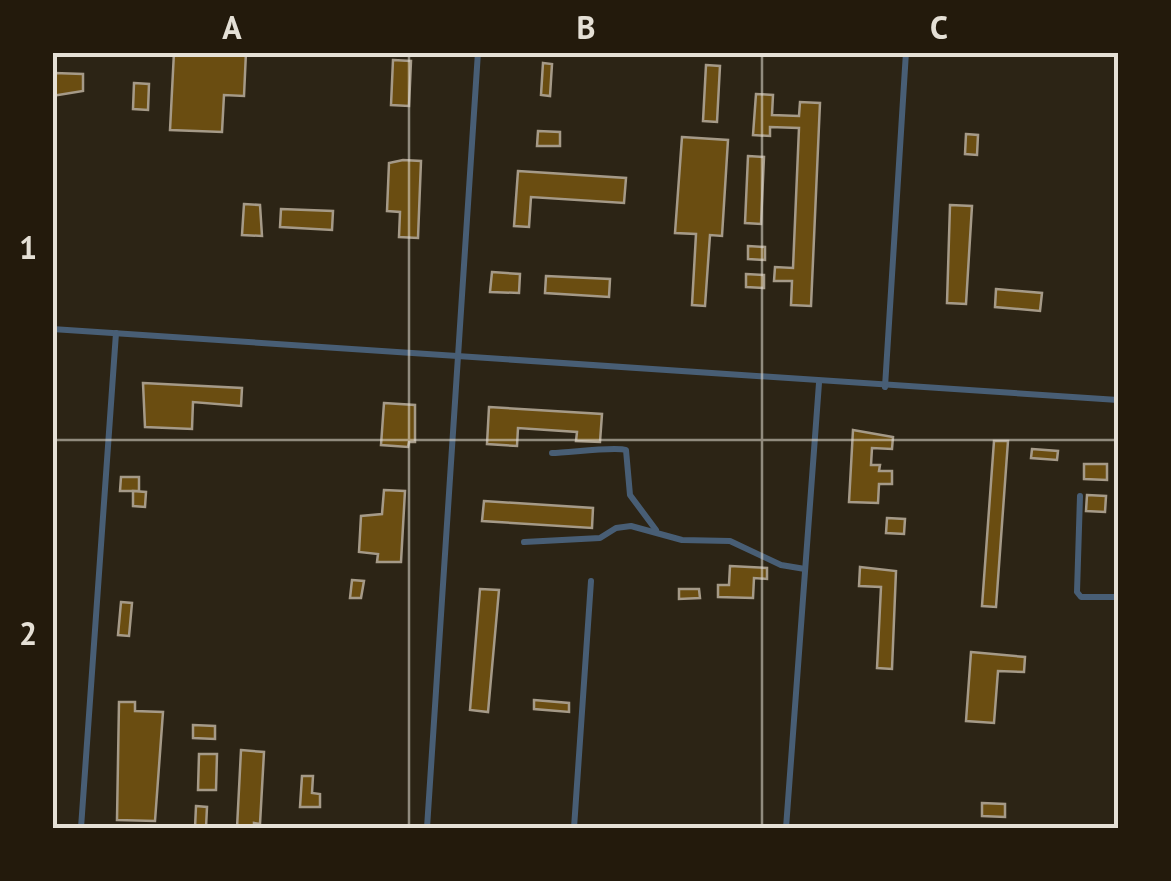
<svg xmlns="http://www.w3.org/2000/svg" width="1171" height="881" font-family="'PT Sans',sans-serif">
<rect width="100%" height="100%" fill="#2c2415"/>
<g fill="#6a4d11" stroke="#a59a88" stroke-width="2.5">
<path d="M174 52H246L244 96 224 95 222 132 170 130Z"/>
<path d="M393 60 411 61 409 106 391 105Z"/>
<path d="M543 63 552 64 550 96 541 95Z"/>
<path d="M706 65 720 66 717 122 703 121Z"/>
<path d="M54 73 83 74V91L52 96Z"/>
<path d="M134 83 149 84 148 110 133 109Z"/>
<path d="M756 94 773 95 772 115 799 116 800 102 820 103 811 306 791 305 792 281H774L775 267 793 268 799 128 770 127V136L753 135Z"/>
<path d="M538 131 560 132V146H537Z"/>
<path d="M966 134 978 135 977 155 965 154Z"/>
<path d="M682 137 728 140 722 236 710 235 705 306 692 305 696 234 675 233Z"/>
<path d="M748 156 764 157 761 224 745 223Z"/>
<path d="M403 160 421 161 418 238 399 237 400 212 387 211 389 163Z"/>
<path d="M518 171 626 178 624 203 531 197 529 227 514 226Z"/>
<path d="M244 204 260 205 262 236 242 235Z"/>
<path d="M950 205 972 206 966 304 947 303Z"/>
<path d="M281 209 333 211 332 230 280 227Z"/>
<path d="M748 246 765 247V260L748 259Z"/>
<path d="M492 272 520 274 519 293 490 292Z"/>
<path d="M746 274 764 275V288L746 287Z"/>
<path d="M546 276 610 279 609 297 545 293Z"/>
<path d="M996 289 1042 293 1040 311 995 307Z"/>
<path d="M143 383 242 388 241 406 193 402 192 429 145 427Z"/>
<path d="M384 403 415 405V442H409L408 447 381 445Z"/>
<path d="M489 407 602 414 600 442 576 441 577 432 518 428 517 446 487 444Z"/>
<path d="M853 430 893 437 892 449 872 448 871 465H880L879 471H892V484H879L878 503 849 502Z"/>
<path d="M994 441H1008L996 607 982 606Z"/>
<path d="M1032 449 1058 451 1057 460 1031 458Z"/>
<path d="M1084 464H1107V480L1084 479Z"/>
<path d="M121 477H139V491H120Z"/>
<path d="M384 490 405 491 401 562H377L378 554 359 552 361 516 382 514Z"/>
<path d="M133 491 146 492 145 507 133 506Z"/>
<path d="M1087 495 1106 496 1105 512 1086 511Z"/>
<path d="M484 501 593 508 592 528 482 521Z"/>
<path d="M887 518 905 519 904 534 886 533Z"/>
<path d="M730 566 767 568V579L754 578 753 598 718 597V585H729Z"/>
<path d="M860 567 896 571 892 669 877 668 881 587 859 586Z"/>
<path d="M352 580 364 581 361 598H350Z"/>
<path d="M480 589 499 590 488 712 470 710Z"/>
<path d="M679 589H699L700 598 679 599Z"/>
<path d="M121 602 132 603 129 636 118 635Z"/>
<path d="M971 652 1025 657 1024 672 998 671 994 723 966 721Z"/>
<path d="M534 700 569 703V712L534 709Z"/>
<path d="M119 702H135V711L163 712 155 821 117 820Z"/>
<path d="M193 725 215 726V739L193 738Z"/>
<path d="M241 750 264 752 260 824 254 823V828H237Z"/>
<path d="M199 754H217L216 790H198Z"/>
<path d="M302 776H313L312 793 320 794V807H300Z"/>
<path d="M982 803 1005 804V817L982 816Z"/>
<path d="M196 806 207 807 206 828H195Z"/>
</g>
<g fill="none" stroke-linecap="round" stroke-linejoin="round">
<g stroke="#485e75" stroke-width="6">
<path d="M52 329 1118 400"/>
<path d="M885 387 906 52"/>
<path d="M552 453C568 453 615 446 626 450L630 495 656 530"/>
<path d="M1080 496 1077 592 1081 597H1118"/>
<path d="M524 542 600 538 616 528 631 526 682 540 730 541 781 565 805 569"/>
<path d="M81 828 116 333"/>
<path d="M427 828 478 52"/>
<path d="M574 828 591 581"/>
<path d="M786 828 819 383"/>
</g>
</g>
<path fill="none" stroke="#e5e0d6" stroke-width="2.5" stroke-opacity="0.55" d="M409 52V828M762 52V828M52 440H1118"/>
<rect width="1171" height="881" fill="none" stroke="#231a0c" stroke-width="110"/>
<rect x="55" y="55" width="1061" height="771" fill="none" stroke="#e5e0d6" stroke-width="4"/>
<g font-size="32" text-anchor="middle" font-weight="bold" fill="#e5e0d6">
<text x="232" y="39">A</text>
<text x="586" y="39">B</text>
<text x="939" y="39">C</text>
<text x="28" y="259">1</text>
<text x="28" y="645">2</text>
</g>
</svg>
